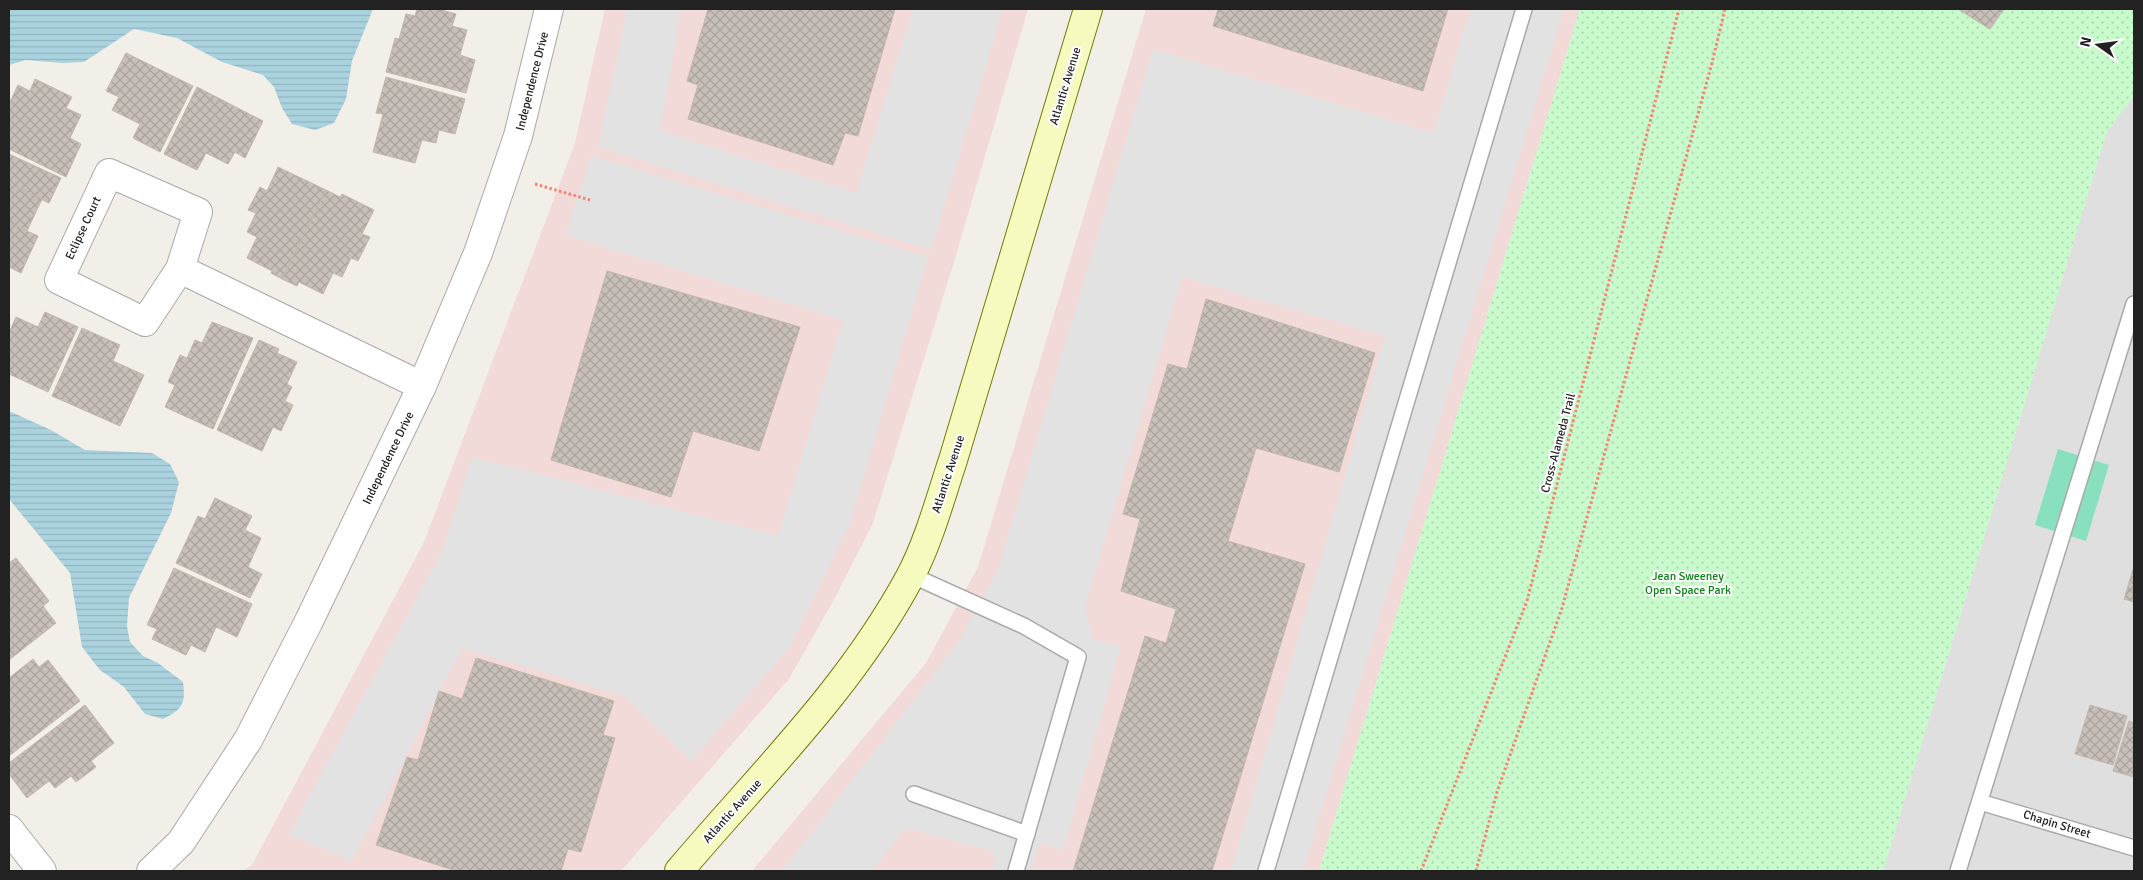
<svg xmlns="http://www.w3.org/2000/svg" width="2143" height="880" font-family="Signika,sans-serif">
<defs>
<pattern id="park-dots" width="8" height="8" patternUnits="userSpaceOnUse" patternTransform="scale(1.25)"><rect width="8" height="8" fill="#c8facc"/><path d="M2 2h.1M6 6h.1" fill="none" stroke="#acd6af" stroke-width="1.8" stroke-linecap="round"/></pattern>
<pattern id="water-rules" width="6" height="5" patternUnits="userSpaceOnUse" patternTransform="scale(1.25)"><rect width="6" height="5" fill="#aad3df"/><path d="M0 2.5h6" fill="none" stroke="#92b5bf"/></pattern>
<pattern id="building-cross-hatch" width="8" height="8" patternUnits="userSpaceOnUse" patternTransform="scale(1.25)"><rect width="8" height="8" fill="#c7bfb8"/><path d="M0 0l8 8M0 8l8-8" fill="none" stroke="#aba49e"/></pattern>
</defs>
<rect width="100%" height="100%" fill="#f2efe9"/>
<path fill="#e0dfdf" d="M2134 96V871H1883L2107 131Z"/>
<g fill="#f2dad9">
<path d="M605 9H1028L954 262 873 523 836 596 789 679 621 871H243L252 865 424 542 575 143Z"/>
<path d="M1146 9H1580L1319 871H752L926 663 978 567Z"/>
</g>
<path fill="url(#park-dots)" d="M1580 9H2134V96L2107 131 1883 871H1319Z"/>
<path fill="#88e0be" d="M2058 449 2109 465 2086 541 2035 525Z"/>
<g fill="#e2e2e2">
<path d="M627 9H681L660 131 856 193 913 9H1003L931 250 598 147Z"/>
<path d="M1470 9H1564L1303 871H1231L1385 336 1182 277 1085 607 1093 639 1121 647 1063 850 1039 843 1031 871H994V852L906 828 871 871H782L959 641 998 569 1153 49 1434 133Z"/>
<path d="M591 156 928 257 850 523 790 647 691 761 625 696 462 648 352 861 289 834 443 549 472 457 778 536 843 320 565 235Z"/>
</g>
<g fill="url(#water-rules)">
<path d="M9 9H373L352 61 346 99 334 123 315 130 292 124 282 108 274 87 263 75 222 62 177 38 134 29 84 62 62 63 26 60 9 65Z"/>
<path d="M9 411 51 430 85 450 152 453 170 464 179 482 171 513 129 598 127 626 130 642 143 656 158 663 183 682C186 704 182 710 163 719L145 714 124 687 100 670 82 647 70 573 9 499Z"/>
</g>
<g fill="url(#building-cross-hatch)" stroke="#c4b6ab">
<path d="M417 9H438L456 14 452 26 467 30 460 55 475 60 466 93 386 72 395 38 399 39 406 14 415 16Z"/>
<path d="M708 9H895L858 136 845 133 833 165 688 119 698 85 687 81Z"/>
<path d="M1218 9H1448L1423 91 1213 26Z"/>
<path d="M1958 9H2004L1990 29Z"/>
<path d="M126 53 193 86 160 152 133 138 140 124 112 110 119 97 106 91Z"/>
<path d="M386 77 465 99 455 134 439 130 436 143 422 140 415 163 373 152 383 114 376 113Z"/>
<path d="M35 79 72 97 66 108 81 115 70 138 81 144 66 177 9 149V104L18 85 30 91Z"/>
<path d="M197 87 263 121 245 158 235 152 228 164 206 153 197 170 164 154Z"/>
<path d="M9 154 61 178 49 203 9 184Z"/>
<path d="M278 167 326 190 282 279 271 273 272 271 247 258 257 237 247 232 256 213 248 210 260 187 267 191Z"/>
<path d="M9 184 42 199 27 231 9 223Z"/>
<path d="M326 190 340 197 342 194 374 210 362 234 370 237 358 261 351 258 342 277 333 273 323 294 299 282 297 286 282 279Z"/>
<path d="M9 223 38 236 21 273 9 267Z"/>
<path d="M607 271 800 327 759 451 693 431 671 497 551 460Z"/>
<path d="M1206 299 1375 353 1339 472 1256 448 1228 541 1305 564 1212 871H1073L1145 636 1166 643 1176 609 1121 591 1140 519 1123 514 1168 364 1187 369Z"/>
<path d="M45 312 78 327 48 392 9 374V333L16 317 38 327Z"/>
<path d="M212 322 253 338 213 429 165 407 175 385 168 382 180 355 187 358 195 340 202 343Z"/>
<path d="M82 328 120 345 113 361 144 375 120 426 52 396Z"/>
<path d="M259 340 279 349 277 353 297 362 287 384 292 387 285 401 293 405 281 431 273 427 262 451 217 430Z"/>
<path d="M215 498 252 516 245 530 261 538 248 567 262 574 250 598 176 563 198 516 205 519Z"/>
<path d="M16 558 49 601 43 606 56 623 9 660V563Z"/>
<path d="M2134 566V602L2124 599Z"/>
<path d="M174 568 252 604 237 637 216 627 205 652 191 645 186 655 152 639 157 629 147 625Z"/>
<path d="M476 658 614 701 603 735 615 738 581 852 568 849 561 871H456L376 845 407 757 418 760 439 691 462 699Z"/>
<path d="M33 659 39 667 48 660 80 701 9 756V678Z"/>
<path d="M85 705 114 743 91 761 96 767 76 782 71 776 55 788 49 781 27 798 9 774V763Z"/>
<path d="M2090 705 2127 716 2113 765 2075 754Z"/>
<path d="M2129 721 2134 723V777L2113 771Z"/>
</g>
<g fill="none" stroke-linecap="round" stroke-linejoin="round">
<defs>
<g id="lane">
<path d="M911 575 1024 626 1078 657 1016 871"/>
<path d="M914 794 1027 834"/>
<path d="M1980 802 2134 848"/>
<path d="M1266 871 1524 9"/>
<path d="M1958 871 2134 304"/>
</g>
<g id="street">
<path d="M180 269 145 322 59 280 109 173 198 212 180 269 422 386"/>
<path d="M9 829 42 871"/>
<path d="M151 871 181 842 248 740 309 621 422 386 478 253 518 136 549 9"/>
</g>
<path id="secondary" d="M679 871C761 774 849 690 910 577 929 541 940 499 953 460L1088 9"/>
</defs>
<use href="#lane" stroke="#a9a9a9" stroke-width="18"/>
<use href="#street" stroke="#a9a9a9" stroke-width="30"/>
<use href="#secondary" stroke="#707d05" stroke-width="30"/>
<g stroke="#fa8072" stroke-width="3" stroke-dasharray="2.5 2.5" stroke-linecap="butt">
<path d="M535 184 590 200"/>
<path d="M1421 871 1527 601 1679 9"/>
<path d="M1476 871 1497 792 1562 608 1712 63 1725 9"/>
</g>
<use href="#lane" stroke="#fff" stroke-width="15"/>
<use href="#street" stroke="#fff" stroke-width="28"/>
<use href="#secondary" stroke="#f7fabf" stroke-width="28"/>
</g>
<g text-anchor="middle" stroke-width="4" stroke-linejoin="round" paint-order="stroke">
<g font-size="12" fill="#222" stroke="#fff">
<text transform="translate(532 81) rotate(-76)" y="4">Independence Drive</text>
<text transform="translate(1065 86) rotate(-73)" y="4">Atlantic Avenue</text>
<text transform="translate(83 228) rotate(-65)" y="4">Eclipse Court</text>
<text transform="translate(1558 443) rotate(-75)" y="4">Cross-Alameda Trail</text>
<text transform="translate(388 458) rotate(-64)" y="4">Independence Drive</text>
<text transform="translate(948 474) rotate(-72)" y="4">Atlantic Avenue</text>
<text transform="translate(732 811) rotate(-48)" y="4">Atlantic Avenue</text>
<text transform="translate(2057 824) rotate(17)" y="4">Chapin Street</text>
</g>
<g font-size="12" fill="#0c8416" stroke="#fff">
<text x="1688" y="580">Jean Sweeney<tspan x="1688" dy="14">Open Space Park</tspan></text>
</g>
</g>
<rect width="2143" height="880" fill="none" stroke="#222222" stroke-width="20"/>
<g transform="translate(2098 45) rotate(284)" stroke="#ffffff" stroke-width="4" paint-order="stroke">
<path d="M0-4L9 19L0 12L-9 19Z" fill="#222222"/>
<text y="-8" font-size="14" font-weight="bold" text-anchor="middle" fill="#222222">N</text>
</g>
</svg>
